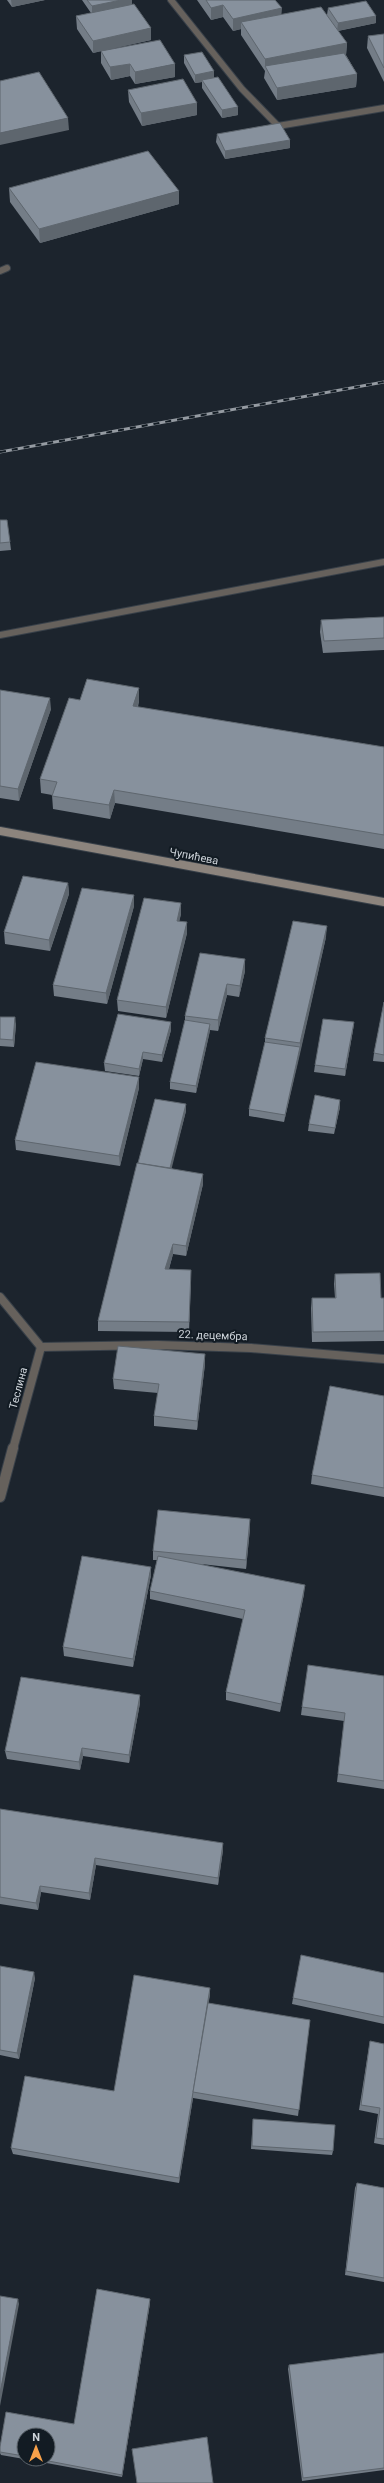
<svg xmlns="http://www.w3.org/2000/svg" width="384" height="2483" font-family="Roboto,sans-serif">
<rect width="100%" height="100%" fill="#1c242d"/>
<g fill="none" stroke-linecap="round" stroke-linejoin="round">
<defs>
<path id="lane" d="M0 271 7 268"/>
<g id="street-far2">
<path d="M171 0 242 89 278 126 384 108"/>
<path d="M0 635 384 562"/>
</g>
<g id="street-far1">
<path d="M0 1297 41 1347"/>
<path d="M41 1347 157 1345 251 1348 384 1359"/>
<path d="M13 1449 41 1347"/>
</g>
<path id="street" d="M0 1497 13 1448"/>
<path id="secondary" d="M0 831 384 902"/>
</defs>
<use href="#lane" stroke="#384049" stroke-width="8"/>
<use href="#street-far2" stroke="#384049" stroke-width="8"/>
<use href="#street-far1" stroke="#384049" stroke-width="10"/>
<use href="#street" stroke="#384049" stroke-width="12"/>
<use href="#secondary" stroke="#384049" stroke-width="10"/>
<use href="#lane" stroke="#66615c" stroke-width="6"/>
<use href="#street-far2" stroke="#66615c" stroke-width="6"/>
<use href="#street-far1" stroke="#66615c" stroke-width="8"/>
<use href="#street" stroke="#66615c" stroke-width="10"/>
<use href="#secondary" stroke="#8c847d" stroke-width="8"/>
<defs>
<path id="rail" d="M0 452 384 382"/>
</defs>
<use href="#rail" stroke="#959ba2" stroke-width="3"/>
<use href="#rail" stroke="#121b23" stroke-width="2" stroke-dasharray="6" stroke-linecap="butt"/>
</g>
<g fill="#747d87">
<path d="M7 0H45L12 7Z"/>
<path d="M82 0H132V4L151 40 101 51 175 77 135 84 130 76 111 80 101 63V51L93 53 77 29 76 16 91 13Z"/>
<path d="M197 0H275L281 15H327L328 8 376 16V23L338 31 347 43 346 55 357 74 356 87 277 100 264 78 265 71 241 35V29L233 31 223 17 211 20Z"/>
<path d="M384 34V82L367 48 368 36Z"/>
<path d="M184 55 214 71V78L238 115 222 118 202 88V82L195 83 184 63Z"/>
<path d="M128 90 197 103V115L142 126 129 102Z"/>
<path d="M217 134 290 140V148L225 159 216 142Z"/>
<path d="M9 188 179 204 40 243 10 202Z"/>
<path d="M0 520 10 542 11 550 0 551Z"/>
<path d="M384 617V650L323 653 320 632 321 620Z"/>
<path d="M0 690 51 709 19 801 0 798Z"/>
<path d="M80 700 139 701 138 707 384 747V849L115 803 110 819 53 809 52 795 41 793 40 779Z"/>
<path d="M68 883 69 894 50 951 5 944 4 932Z"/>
<path d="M134 895V906L107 1004 54 996 53 985Z"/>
<path d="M181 903V914L179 921 187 933 166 1018 118 1011 117 1000Z"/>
<path d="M326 937 284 1122 249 1116V1109L265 1042V1038Z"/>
<path d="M245 959V971L239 997 227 995 218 1031 210 1030 196 1093 170 1089V1082L185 1020V1016Z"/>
<path d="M384 1002V1062L373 1061 374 1053Z"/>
<path d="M0 1017 16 1024 14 1047 0 1046Z"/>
<path d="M171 1022V1030L162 1062 143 1059 139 1076 105 1071 104 1063Z"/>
<path d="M354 1022 353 1030 345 1076 314 1072 315 1065Z"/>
<path d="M139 1077V1088L120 1166 16 1150 15 1140Z"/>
<path d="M186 1104V1111L171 1168 203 1184 186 1256 173 1254 169 1269 191 1280 189 1332 98 1331V1321L138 1163Z"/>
<path d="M340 1107 334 1134 308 1131 309 1124Z"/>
<path d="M335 1274 381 1298H384V1341L312 1342 311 1308 312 1298H335L334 1284Z"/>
<path d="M205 1354V1364L197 1430 154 1426V1416L158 1393 114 1389 113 1379Z"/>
<path d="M384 1396V1497L311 1484 312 1475Z"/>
<path d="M250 1528 246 1569 201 1564 304 1594 280 1712 226 1700V1692L243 1619 150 1599V1591L157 1560H153V1551Z"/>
<path d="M151 1575 133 1667 64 1656 63 1647Z"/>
<path d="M384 1676V1789L337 1782 344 1721 301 1715 302 1707Z"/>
<path d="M140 1695V1703L129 1763 83 1756 80 1770 7 1759 5 1751Z"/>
<path d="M0 1809 223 1850 218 1885 96 1865 90 1900 41 1892 38 1910 0 1904Z"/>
<path d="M0 1966 35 1978 19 2059 0 2055Z"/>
<path d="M384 1973V2024L292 2004 293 1998Z"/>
<path d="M210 1988V1995L208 2003 310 2020 298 2116 193 2098 179 2183 13 2154 11 2148 114 2091Z"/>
<path d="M370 2041 384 2044V2145L374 2143 378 2114 359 2110 369 2047Z"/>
<path d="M253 2119 333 2151 332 2155 251 2149Z"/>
<path d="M357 2183 384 2188V2282L345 2275 355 2188Z"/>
<path d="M97 2289 150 2299V2303L122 2477 25 2459H48V2435H24V2459L1 2455 0 2453V2447L6 2412 74 2424Z"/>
<path d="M384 2353V2470L302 2481 288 2369 289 2365Z"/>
</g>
<g fill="#5e666e">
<path d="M11 0H45L12 7Z"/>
<path d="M121 0H132V6L92 14V6Z"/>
<path d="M223 5V17L211 20V8Z"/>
<path d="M282 8 281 20 241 22V29L233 31V19Z"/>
<path d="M376 16V23L337 31 338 23Z"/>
<path d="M151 28V40L93 53V41Z"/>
<path d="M347 43 346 55 265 67V59Z"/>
<path d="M130 64V76L111 80 110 67Z"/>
<path d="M175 64V77L135 84V72Z"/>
<path d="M214 71V79L202 80V82L195 83V75Z"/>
<path d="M357 74 356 87 277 100V88Z"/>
<path d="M197 103V115L142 126 141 113Z"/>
<path d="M238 107V115L222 118V110Z"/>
<path d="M68 118 69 130 0 145V133Z"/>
<path d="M290 140V148L225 159V151Z"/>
<path d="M179 191V204L40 243 39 229Z"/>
<path d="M139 688V701L133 720V706Z"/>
<path d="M50 698 51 709 19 801 18 789Z"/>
<path d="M114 790 115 803 110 819 109 805Z"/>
<path d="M68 883 69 894 50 951 49 940Z"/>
<path d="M134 895V906L107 1004 106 993Z"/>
<path d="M181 903V914L177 932V921Z"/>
<path d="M187 922V933L166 1018V1007Z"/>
<path d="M327 926 326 937 300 1054V1043Z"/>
<path d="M245 959V971L239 997 240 986Z"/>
<path d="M227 984V995L218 1031V1020Z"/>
<path d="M15 1017 16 1024 14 1047 13 1040Z"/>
<path d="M171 1022V1030L162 1062V1055Z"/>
<path d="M354 1022 353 1030 345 1076V1069Z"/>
<path d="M210 1024V1031L196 1093V1086Z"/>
<path d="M300 1047V1054L284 1122 285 1115Z"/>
<path d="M143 1052V1059L139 1076V1069Z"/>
<path d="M139 1077V1088L120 1166 119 1156Z"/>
<path d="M340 1100V1107L334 1134 335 1128Z"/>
<path d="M186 1104V1111L169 1179V1172Z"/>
<path d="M203 1174V1184L186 1256V1246Z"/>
<path d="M173 1244V1254L166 1279 165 1269Z"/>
<path d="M205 1354V1364L197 1430V1421Z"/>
<path d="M250 1519V1528L246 1569V1560Z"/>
<path d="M151 1567V1575L133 1667V1659Z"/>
<path d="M305 1585 304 1594 280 1712 281 1704Z"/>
<path d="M140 1695V1703L129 1763V1755Z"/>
<path d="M82 1748 83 1756 80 1770 79 1762Z"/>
<path d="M223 1843V1850L218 1885V1878Z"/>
<path d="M95 1858 96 1865 90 1900 89 1893Z"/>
<path d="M40 1886 41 1892 38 1910 36 1903Z"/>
<path d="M34 1972 35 1978 19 2059 17 2053Z"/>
<path d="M210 1988V1995L194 2092Z"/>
<path d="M193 2092V2098L179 2183V2178Z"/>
<path d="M18 2299 19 2304 0 2406V2393Z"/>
<path d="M150 2299V2303L122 2477V2475Z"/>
</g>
<g fill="#87919d" stroke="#5e666e">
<path d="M87 0H121L92 6Z"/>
<path d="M206 0H275L282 8 233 19 223 5 211 8Z"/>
<path d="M366 1 376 16 338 23 328 8Z"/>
<path d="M134 4 151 28 93 41 76 16Z"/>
<path d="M321 7 347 43 265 59 241 22Z"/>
<path d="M384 34V68L368 36Z"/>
<path d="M160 40 175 64 135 72 130 64 110 67 101 51Z"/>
<path d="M202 52 214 71 195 75 184 55Z"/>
<path d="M344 53 357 74 277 88 265 66Z"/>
<path d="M39 72 68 118 0 133V81Z"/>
<path d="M218 77 238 107 222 110 202 80Z"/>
<path d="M183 79 197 103 141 113 128 90Z"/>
<path d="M280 123 290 140 225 151 217 134Z"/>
<path d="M148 151 179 191 39 229 9 188Z"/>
<path d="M0 520H7L10 542 0 543Z"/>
<path d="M384 617V638L324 641 321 620Z"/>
<path d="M87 679 139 688 133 706 384 747V835L114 790 109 805 52 796 57 782 40 779 69 698 80 700Z"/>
<path d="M0 690 50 698 18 789 0 786Z"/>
<path d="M23 876 68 883 49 940 4 932Z"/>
<path d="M82 888 134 895 106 993 53 985Z"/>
<path d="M144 898 181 903 177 921 187 922 166 1007 117 1000Z"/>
<path d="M293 921 327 926 300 1043 265 1038Z"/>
<path d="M200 953 245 959 240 986 227 984 218 1020 185 1016Z"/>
<path d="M384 1002V1055L374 1053Z"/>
<path d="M118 1014 171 1022 162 1055 143 1052 139 1069 104 1063Z"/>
<path d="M0 1017H15L13 1040 0 1039Z"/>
<path d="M323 1019 354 1022 345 1069 315 1065Z"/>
<path d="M185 1020 210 1024 196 1086 170 1082Z"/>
<path d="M265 1042 300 1047 285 1115 249 1109Z"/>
<path d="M36 1062 139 1077 119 1156 15 1140Z"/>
<path d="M315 1095 340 1100 335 1128 309 1124Z"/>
<path d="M155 1099 186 1104 170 1168 138 1163Z"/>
<path d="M137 1163 203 1174 186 1246 173 1244 165 1269 191 1270 189 1322 98 1321Z"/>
<path d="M380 1273 381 1298H384V1331L313 1332 312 1298H336L335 1274Z"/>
<path d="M118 1346 205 1354 197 1421 154 1416 159 1384 113 1379Z"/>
<path d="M330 1386 384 1396V1488L312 1475Z"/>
<path d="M158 1510 250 1519 246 1560 153 1551Z"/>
<path d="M82 1556 151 1567 133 1659 63 1647Z"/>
<path d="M158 1556 305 1585 281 1704 226 1692 245 1610 150 1591Z"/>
<path d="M308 1665 384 1676V1781L338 1774 345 1713 302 1707Z"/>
<path d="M21 1677 140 1695 129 1755 82 1748 79 1762 5 1751Z"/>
<path d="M0 1809 223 1843 218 1878 95 1858 89 1893 40 1886 36 1903 0 1897Z"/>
<path d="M301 1955 384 1973V2017L293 1998Z"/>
<path d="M0 1966 34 1972 17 2053 0 2050Z"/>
<path d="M134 1975 210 1988 179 2178 11 2148 25 2076 114 2091Z"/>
<path d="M208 2003 310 2020 299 2110 193 2092Z"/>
<path d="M370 2041 384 2044V2139L376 2138 380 2108 361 2105Z"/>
<path d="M253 2119 335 2125 333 2151 252 2146Z"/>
<path d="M357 2183 384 2188V2278L346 2271Z"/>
<path d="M97 2289 150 2299 122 2475 38 2459H48V2435H24V2456L0 2452V2447L6 2412 74 2424Z"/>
<path d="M0 2296 18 2299 0 2393Z"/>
<path d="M384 2353V2468L303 2478 289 2365Z"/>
<path d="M207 2437 213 2483H137L132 2449Z"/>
</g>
<g text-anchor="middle" stroke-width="4" stroke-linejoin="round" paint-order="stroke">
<g font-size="11" fill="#cdd3d9" stroke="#121b23">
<text transform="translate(194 856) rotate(11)" y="4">Чупићева</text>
<text transform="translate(213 1335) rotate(2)" y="4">22. децембра</text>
<text transform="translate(18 1388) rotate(-75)" y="4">Теслина</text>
</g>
</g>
<g transform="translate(36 2447)"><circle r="19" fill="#121b23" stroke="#5d656c"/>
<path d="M0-3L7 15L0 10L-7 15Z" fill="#f8a14a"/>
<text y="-6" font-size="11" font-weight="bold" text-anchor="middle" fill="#cdd3d9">N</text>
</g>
</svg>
